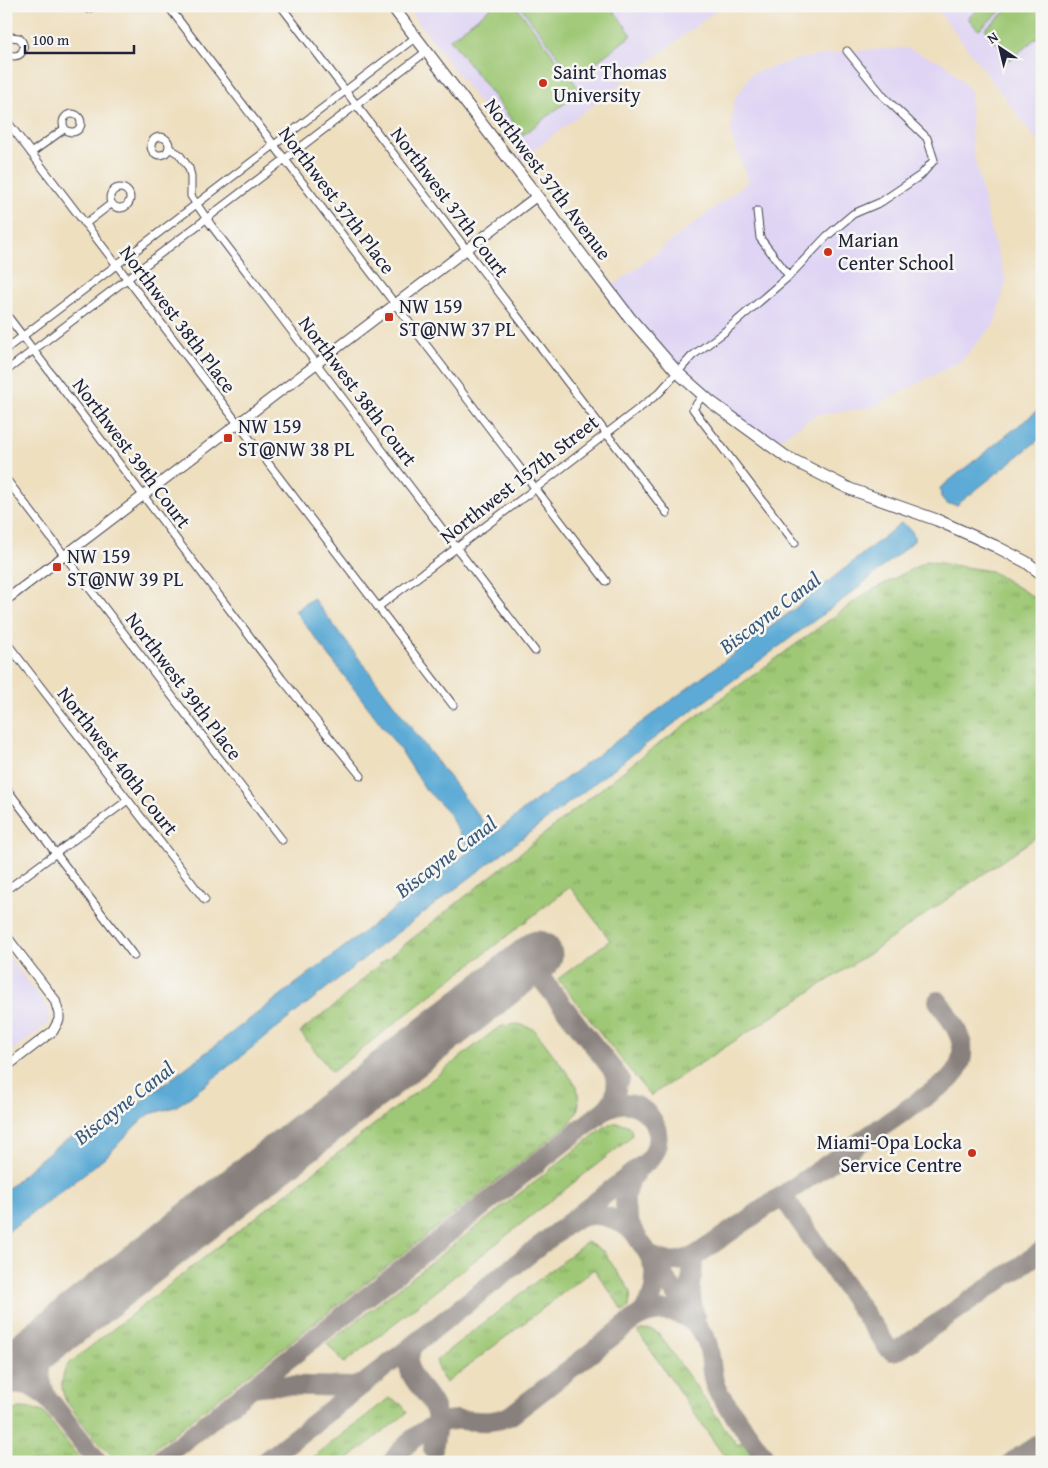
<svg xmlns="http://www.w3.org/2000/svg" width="1048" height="1468" font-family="'Gentium Book Plus',serif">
<defs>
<pattern id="grass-tufts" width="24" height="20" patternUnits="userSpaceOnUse" patternTransform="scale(1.25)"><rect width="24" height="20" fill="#9ec874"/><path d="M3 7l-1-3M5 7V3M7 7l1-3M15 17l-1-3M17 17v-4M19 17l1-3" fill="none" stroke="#80a260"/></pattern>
</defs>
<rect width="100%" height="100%" fill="#f6f6f2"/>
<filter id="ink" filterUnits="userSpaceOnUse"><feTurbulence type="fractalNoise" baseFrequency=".02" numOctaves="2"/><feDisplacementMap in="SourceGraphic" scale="10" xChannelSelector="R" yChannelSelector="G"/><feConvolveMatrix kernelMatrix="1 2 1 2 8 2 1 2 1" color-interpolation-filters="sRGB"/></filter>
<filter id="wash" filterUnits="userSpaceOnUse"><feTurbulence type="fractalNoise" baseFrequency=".0096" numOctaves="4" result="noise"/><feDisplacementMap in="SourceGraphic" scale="20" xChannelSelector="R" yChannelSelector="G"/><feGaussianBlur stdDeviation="1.12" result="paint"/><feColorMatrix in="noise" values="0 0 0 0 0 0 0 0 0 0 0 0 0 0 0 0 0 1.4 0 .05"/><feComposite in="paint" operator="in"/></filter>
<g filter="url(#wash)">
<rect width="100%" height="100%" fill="#eedfbf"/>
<g fill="#dfd4f4">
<path d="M406 6H722L522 159Z"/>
<path d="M935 6H1042V147Z"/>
<path d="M907 48 946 64 970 90 972 146 989 223 1006 281 995 323 961 361 873 407 816 415 770 445 711 402 608 290 749 181 730 134 734 100 751 74 794 60 847 51Z"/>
<path d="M6 954 48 1008 49 1013V1020L46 1025 6 1056Z"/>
</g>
<g fill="url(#grass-tufts)" stroke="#607558">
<path d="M927 561 991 571 1042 602V833L873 951 650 1096 558 979 610 940 570 887 332 1072 300 1032 335 1005 375 968 645 754 865 594Z"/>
<path d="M518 1024 534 1029 577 1086 579 1103 577 1112 569 1124 146 1455C137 1458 128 1461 119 1459 104 1455 77 1415 66 1401 60 1388 61 1378 67 1365L495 1030 502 1026Z"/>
<path d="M615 1123C625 1123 632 1125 632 1135L628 1140 344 1363 327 1344 607 1125Z"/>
<path d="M587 1242 603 1251 631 1292 629 1307 624 1312 594 1269 446 1383 439 1372 436 1360Z"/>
<path d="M642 1330H651L659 1334 737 1445 743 1441 750 1452 752 1462H728L638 1332Z"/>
<path d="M389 1398 402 1405 407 1413 344 1462H307Z"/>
<path d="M20 1408 35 1409 44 1413 82 1462H6V1413Z"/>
</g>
<g fill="#9ec874" stroke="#607558">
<path d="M493 6H516L581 91 523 135 450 39Z"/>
<path d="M520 6H610L632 35 575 78Z"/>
<path d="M982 6H995L1000 12 978 30 968 18Z"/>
<path d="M1012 6H1042V33L1010 60 985 29Z"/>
</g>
<g fill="#5baad5" stroke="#3e6688">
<path d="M1042 407V437L957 505 947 504 941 497 940 488Z"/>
<path d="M901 523C909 526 915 533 914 541L853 592 641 748 372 952 190 1097 175 1107 150 1114 137 1124 105 1158 6 1233V1190C29 1171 60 1135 92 1131 96 1131 100 1132 103 1131L471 850 461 836 447 811 426 790 402 752 295 611 313 598 493 835 526 808 793 610Z"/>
</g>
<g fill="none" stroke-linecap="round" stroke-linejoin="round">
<g stroke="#88807d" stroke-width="20">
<path d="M529 963 620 1079"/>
<path d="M635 1173C621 1191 623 1212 633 1231L706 1339C713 1357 709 1375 718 1392L768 1462"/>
<path d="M777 1199 786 1201 888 1348 892 1351 900 1349 1042 1251"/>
<path d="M575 1220C595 1209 616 1218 633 1231"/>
<path d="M649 1255C667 1264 677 1263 695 1256L948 1081C977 1052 956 1027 938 1001"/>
<path d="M695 1316C688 1296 691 1275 695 1256"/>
<path d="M635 1319C654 1308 677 1308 694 1323"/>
<path d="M53 1335C38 1356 36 1372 46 1396L98 1462"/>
<path d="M412 1346C400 1381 426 1384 435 1410 439 1422 435 1437 433 1449"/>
<path d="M6 1382 29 1385 46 1396"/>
<path d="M252 1387 269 1385 353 1387 364 1384"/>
<path d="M157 1462 606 1109C617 1098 619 1084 613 1070"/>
<path d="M264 1462 649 1160C674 1130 639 1089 606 1109"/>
<path d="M392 1462C406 1441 435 1418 461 1420 479 1421 494 1424 511 1415L642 1313C657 1295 659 1276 649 1255"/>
<path d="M1012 1462 1042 1442"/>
</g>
<path stroke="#88807d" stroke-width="49" d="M6 1371 538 955"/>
</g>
</g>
<g filter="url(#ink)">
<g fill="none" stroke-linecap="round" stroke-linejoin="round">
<defs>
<g id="minor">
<path d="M82 6 87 9 96 6"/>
<path d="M168 6 606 581"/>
<path d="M281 6 667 513"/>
<path d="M6 40 11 37 19 38C30 48 19 62 6 53"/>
<circle cx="72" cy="123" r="9"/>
<path d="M6 120 453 705"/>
<circle cx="160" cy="146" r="9"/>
<path d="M169 148 179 154 189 168 191 176V196L211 225 535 651"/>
<path d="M31 153 64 129"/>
<circle cx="120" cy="198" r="10"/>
<path d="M757 211 760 238 789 276"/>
<path d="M85 224 111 204"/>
<path d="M6 314 282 679 361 776"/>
<path d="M6 349 416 37"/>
<path d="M6 371 427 51"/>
<path d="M703 395 693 409 795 543"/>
<path d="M6 479 282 840"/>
<path d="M378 607 536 488 659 393 692 356 723 333 789 276 827 236 853 214 881 202 921 175 934 160 927 138 884 97 847 51"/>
<path d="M6 642 205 900"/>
<path d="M6 788 134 956"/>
<path d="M6 890 128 800"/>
</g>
<g id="tertiary">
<path d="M6 600 537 196"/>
<path d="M6 936 55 1000 59 1014V1020L53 1031 6 1067"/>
</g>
<path id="primary" d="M392 6 630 318 677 372 711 402 785 456 850 489 937 520 995 546 1026 562 1042 574"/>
</defs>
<use href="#minor" stroke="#413e4f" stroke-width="9"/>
<use href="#tertiary" stroke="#413e4f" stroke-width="11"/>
<use href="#primary" stroke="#413e4f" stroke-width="13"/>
<use href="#minor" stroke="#fff" stroke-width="7"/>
<use href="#tertiary" stroke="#fff" stroke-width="9"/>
<use href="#primary" stroke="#fff" stroke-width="11"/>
</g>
</g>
<g fill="#c8321e" stroke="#f6f6f2" stroke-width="2">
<circle cx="543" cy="83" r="5"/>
<circle cx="828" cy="252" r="5"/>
<rect x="384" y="312" width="10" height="10" rx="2.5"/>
<rect x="223" y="433" width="10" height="10" rx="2.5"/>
<rect x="52" y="562" width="10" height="10" rx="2.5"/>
<circle cx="972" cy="1153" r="5"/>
</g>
<g text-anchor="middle" stroke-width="5" stroke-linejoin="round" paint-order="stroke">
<g font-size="20" fill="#22223b" stroke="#f6f6f2" text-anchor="start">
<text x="553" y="79">Saint Thomas<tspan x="553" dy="23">University</tspan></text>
<text x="838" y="247">Marian<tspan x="838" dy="23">Center School</tspan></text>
<text x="399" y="313">NW 159<tspan x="399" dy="23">ST@NW 37 PL</tspan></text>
<text x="238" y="433">NW 159<tspan x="238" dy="23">ST@NW 38 PL</tspan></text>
<text x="67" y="563">NW 159<tspan x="67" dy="23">ST@NW 39 PL</tspan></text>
<text x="962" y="1149" text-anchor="end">Miami-Opa Locka<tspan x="962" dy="23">Service Centre</tspan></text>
</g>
<g font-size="20" fill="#22223b" stroke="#f6f6f2">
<text transform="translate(548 179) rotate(53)" y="7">Northwest 37th Avenue</text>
<text transform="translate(337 200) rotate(53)" y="7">Northwest 37th Place</text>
<text transform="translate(450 202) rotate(53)" y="7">Northwest 37th Court</text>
<text transform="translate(178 319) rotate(53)" y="7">Northwest 38th Place</text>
<text transform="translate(358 391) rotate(53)" y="7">Northwest 38th Court</text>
<text transform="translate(132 453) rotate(53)" y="7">Northwest 39th Court</text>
<text transform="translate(519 479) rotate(-38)" y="7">Northwest 157th Street</text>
<text transform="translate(184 686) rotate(53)" y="7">Northwest 39th Place</text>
<text transform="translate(118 761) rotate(52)" y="7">Northwest 40th Court</text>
</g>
<g font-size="21" font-style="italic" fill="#395879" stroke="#f6f6f2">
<text transform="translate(770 613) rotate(-37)" y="7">Biscayne Canal</text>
<text transform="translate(446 857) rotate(-37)" y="7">Biscayne Canal</text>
<text transform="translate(124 1103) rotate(-38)" y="7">Biscayne Canal</text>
</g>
</g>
<rect width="1048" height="1468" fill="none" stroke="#f6f6f2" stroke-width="25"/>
<g transform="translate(1000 48) rotate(325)" stroke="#f6f6f2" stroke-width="4" paint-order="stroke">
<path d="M0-4L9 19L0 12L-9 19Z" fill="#22223b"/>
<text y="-8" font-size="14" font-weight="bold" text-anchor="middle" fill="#22223b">N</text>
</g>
<path d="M25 45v8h109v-8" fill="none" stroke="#22223b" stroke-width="2.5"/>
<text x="32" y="45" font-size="15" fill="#22223b" stroke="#f6f6f2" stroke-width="4" paint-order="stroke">100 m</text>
</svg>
